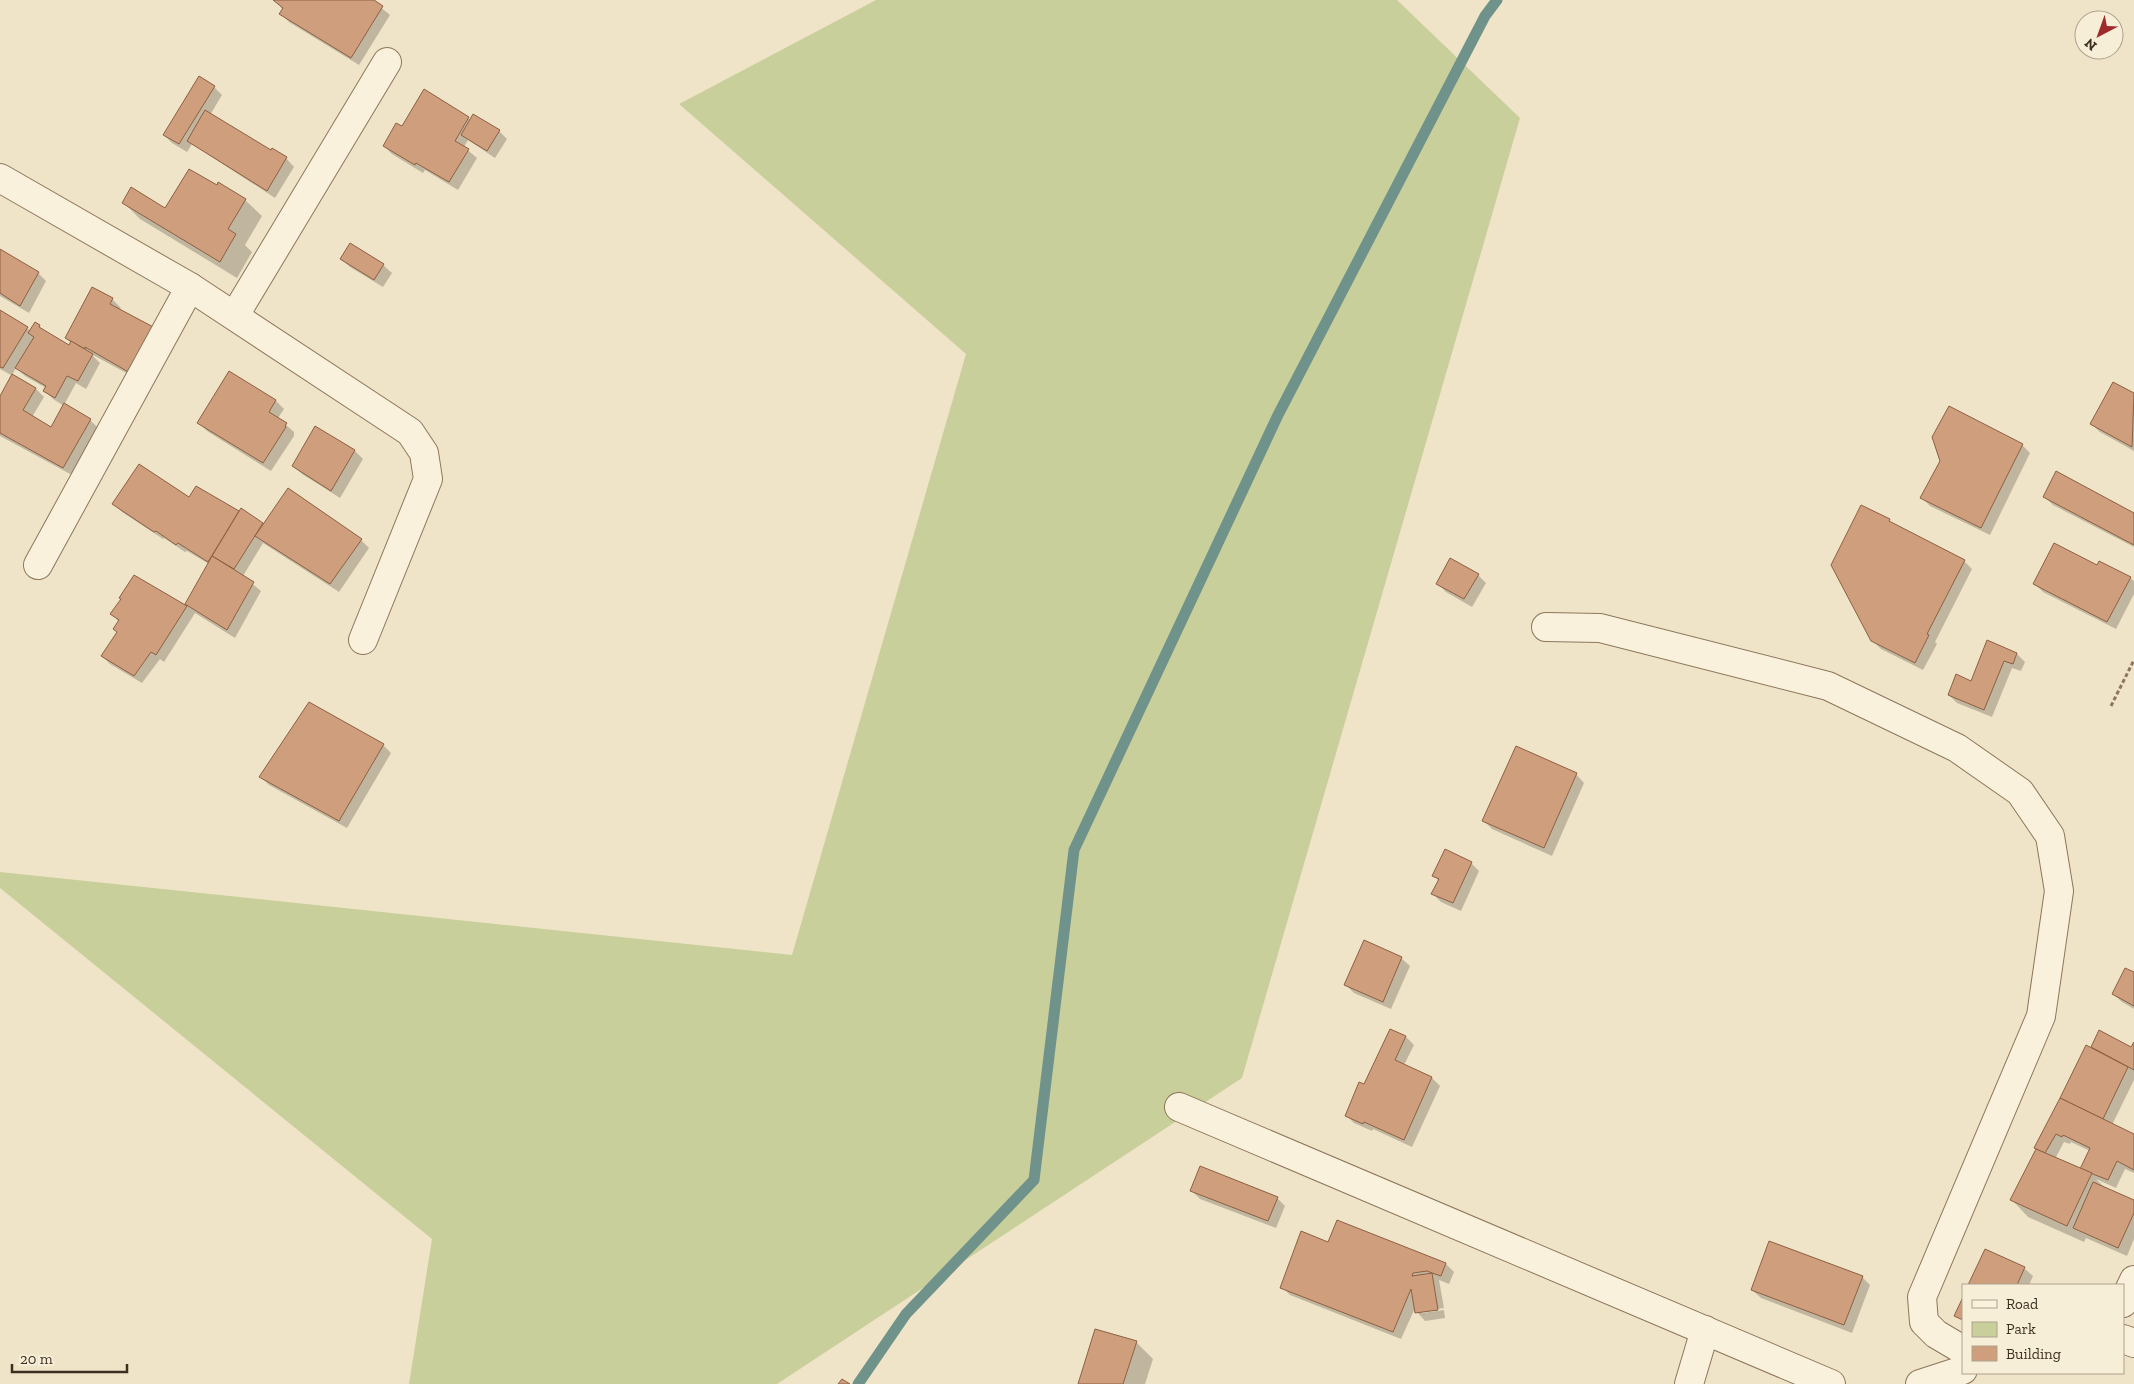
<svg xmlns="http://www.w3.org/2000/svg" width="2134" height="1384" font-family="'Zilla Slab',serif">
<rect width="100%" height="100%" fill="#f0e4c8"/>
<path fill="#c9cf9b" d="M876 0H1397L1520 118 1242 1078 777 1384H409L432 1239 0 888V872L792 955 966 354 679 104Z"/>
<g fill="#0003" fill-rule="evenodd">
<path d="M275 0H372L390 15 359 65 289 22 281 14 283 10Z"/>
<path d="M214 87 222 95 210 115 271 152 286 158 294 167 275 198 192 144 187 152 172 143 164 135Z"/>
<path d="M468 118 471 120 499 131 507 139 495 158 468 140 464 147 477 158 458 190 425 170 423 173 392 154 384 146 403 128Z"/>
<path d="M245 200 262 216 245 245 252 252 237 278 140 219 123 202 166 209Z"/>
<path d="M0 250 38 273 46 281 29 313 0 296Z"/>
<path d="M341 259 383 265 392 273 383 287 350 267Z"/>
<path d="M93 289 112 299 121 308 119 310 130 375 91 354 100 363 86 389 76 383 64 405 90 420 98 428 72 475 0 436V398L13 376 0 369V312L31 331 39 326 47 333 69 346 71 343 66 338ZM16 368 25 376 46 388 45 391 53 399 64 406 52 428 32 417 44 397 36 389 12 375Z"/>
<path d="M229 373 276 401 284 409 278 418 294 432V436L271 471 207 431 199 423Z"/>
<path d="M2114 383 2134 394V451L2100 432 2091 424Z"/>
<path d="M316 428 355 451 363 459 340 498 302 474 293 466Z"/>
<path d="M2022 445 2030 453 1990 535 1930 506 1922 498Z"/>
<path d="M197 487 240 513 245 512 264 525 361 540 369 548 339 592 263 543 243 576 261 591 235 638 195 613 164 662 160 659 142 683 110 664 102 656 118 633 119 622 112 614 122 599 185 606 209 564 187 551 185 552 164 538 163 539 122 512 114 504 189 499Z"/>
<path d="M2045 497 2134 514V547L2053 505Z"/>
<path d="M1889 520 1895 526 1964 561 1972 569 1935 642 1937 644 1923 670 1881 649 1872 640 1832 565Z"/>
<path d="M2097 567 2130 578 2134 581V594L2116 629 2043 592 2035 584Z"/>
<path d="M1478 575 1486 583 1472 607 1446 592 1438 584Z"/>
<path d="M1988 642 2017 654 2025 662 2021 671 2012 668 1992 717 1957 703 1949 695 1972 682Z"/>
<path d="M383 745 391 753 347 828 269 785 261 777Z"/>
<path d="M1576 774 1584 783 1552 856 1492 829 1484 821Z"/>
<path d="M1471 863 1479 871 1461 911 1441 902 1433 894 1439 881 1434 876Z"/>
<path d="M1401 958 1410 966 1391 1009 1354 993 1346 985Z"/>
<path d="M2134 973V1009L2122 1002 2113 994Z"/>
<path d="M1391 1030 1406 1037 1414 1045 1404 1065 1432 1078 1440 1086 1412 1147 1373 1129 1372 1131 1354 1123 1346 1115 1364 1086Z"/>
<path d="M2100 1032 2132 1048 2134 1044V1080L2112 1125 2134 1135V1173L2125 1169 2116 1188 2096 1179 2106 1189 2134 1202V1239L2127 1256 2086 1238 2084 1242 2028 1217 2012 1200ZM2064 1142 2070 1144 2071 1142 2090 1151 2081 1170 2055 1159Z"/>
<path d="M1192 1191 1277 1198 1285 1206 1276 1228 1200 1199Z"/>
<path d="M1985 1251 2024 1268 2033 1276 2029 1285H1969Z"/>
<path d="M1446 1264 1454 1272 1449 1284 1439 1280 1444 1308 1422 1311V1313L1444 1310 1445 1318 1425 1321 1417 1312 1416 1306 1401 1339 1290 1295 1282 1287Z"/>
<path d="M1862 1277 1870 1285 1852 1333 1761 1298 1752 1290Z"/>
<path d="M1136 1342 1153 1359 1145 1384H1080Z"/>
</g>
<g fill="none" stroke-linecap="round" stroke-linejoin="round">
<path stroke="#6f938a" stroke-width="11" d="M858 1384 906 1314 1034 1180 1074 850 1278 415 1485 16 1497 0"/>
</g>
<g fill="#cf9f7d" stroke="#8d5f41" fill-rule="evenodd">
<path d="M273 0H374L383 6 351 58 279 14 283 8Z"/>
<path d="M199 76 215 86 179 144 163 135Z"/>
<path d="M424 89 469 117 455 141 469 149 449 182 416 163 415 165 383 146 396 123 402 126Z"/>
<path d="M205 110 271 150 272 148 287 157 267 191 187 141Z"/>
<path d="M473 114 500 130 487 151 461 135Z"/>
<path d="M189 169 217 185 218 182 246 199 228 229 236 234 220 262 122 203 131 187 165 208Z"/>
<path d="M350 243 384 264 374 280 340 259Z"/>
<path d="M0 249 39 272 20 306 0 293Z"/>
<path d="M92 287 113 298 110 304 157 329 132 374 85 347V349L65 338Z"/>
<path d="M0 310 28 327 3 368 0 367Z"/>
<path d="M35 322 40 325 39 327 69 345 71 341 93 354 78 381 67 376 55 398 43 391 46 386 15 368 34 337 28 333Z"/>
<path d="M229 371 276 400 269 412 287 423 285 426 286 427 263 463 197 423Z"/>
<path d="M12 374 36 388 23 410 51 427 64 403 91 419 63 468 0 433V396Z"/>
<path d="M2113 382 2134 393 2132 447 2090 424Z"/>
<path d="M1949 406 2023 444 1981 528 1920 498 1940 461 1932 437Z"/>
<path d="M315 426 355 450 331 491 292 466Z"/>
<path d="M139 464 189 497 196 486 239 511 208 562 178 543 176 545 156 531 154 532 112 504Z"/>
<path d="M2056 471 2134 513V545L2043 497Z"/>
<path d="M288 488 362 539 330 584 255 536Z"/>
<path d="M1861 505 1890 519 1889 521 1965 560 1927 634 1929 635 1915 663 1871 641 1831 565Z"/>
<path d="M241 508 263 523 234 569 212 556Z"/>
<path d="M2054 543 2097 565 2099 561 2131 577 2107 622 2033 584Z"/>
<path d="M212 556 254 582 227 630 185 604Z"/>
<path d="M1450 558 1479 574 1464 599 1436 584Z"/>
<path d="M134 575 187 606 156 655 151 652 134 676 101 656 117 632 113 629 119 620 110 614 121 599 119 598Z"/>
<path d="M1987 640 2017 653 2013 664 2004 661 1984 710 1948 695 1956 674 1971 681Z"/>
<path d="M309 702 384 744 339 821 259 777Z"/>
<path d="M1516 746 1577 773 1544 848 1482 821Z"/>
<path d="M1445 849 1472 862 1453 903 1431 894 1439 879 1432 876Z"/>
<path d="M1364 940 1402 957 1383 1002 1344 985Z"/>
<path d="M2125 968 2134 972V1006L2112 994Z"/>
<path d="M1390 1029 1406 1036 1395 1060 1432 1077 1404 1140 1364 1122 1363 1124 1345 1116 1359 1082 1364 1084Z"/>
<path d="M2099 1030 2131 1047 2134 1042V1070L2091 1047Z"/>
<path d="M2086 1045 2128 1067 2103 1119 2060 1098Z"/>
<path d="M2060 1098 2134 1134V1170L2117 1161 2108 1180 2080 1169 2090 1148 2063 1135 2062 1137 2056 1134 2045 1153 2034 1148Z"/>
<path d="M2036 1149 2092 1173 2067 1226 2010 1200Z"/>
<path d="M1200 1166 1278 1197 1268 1221 1190 1191Z"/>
<path d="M2093 1182 2134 1200V1213L2118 1248 2073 1228Z"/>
<path d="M1337 1220 1446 1263 1441 1276 1432 1273 1438 1310 1415 1313 1411 1289 1393 1332 1280 1288 1301 1231 1328 1242ZM1427 1271 1432 1273 1412 1276 1413 1273Z"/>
<path d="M1769 1241 1863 1276 1844 1325 1751 1290Z"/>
<path d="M1985 1249 2025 1267 2017 1285H1968Z"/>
<path d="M1963 1297V1320L1954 1316Z"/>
<path d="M1095 1329 1137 1341 1123 1384H1078Z"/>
<path d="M842 1379 850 1384H838Z"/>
</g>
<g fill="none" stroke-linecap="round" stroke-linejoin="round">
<defs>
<g id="minor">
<path d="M0 178 190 287 410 432 424 453 428 479 363 640"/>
<path d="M235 315 387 62"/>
<path d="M38 565 190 287"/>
<path d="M1546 627 1600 628 1828 686 1957 748 2020 792 2050 836 2059 891 2041 1016 1922 1297 1924 1322 1936 1334 1963 1350"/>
<path d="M1179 1107 1831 1384"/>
<path d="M2123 1303 2134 1280"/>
<path d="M2123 1339 2134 1343"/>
<path d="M1689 1384 1705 1330"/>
<path d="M1920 1384 1963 1370"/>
</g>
</defs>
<use href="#minor" stroke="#8d765c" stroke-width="30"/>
<path stroke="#8d765c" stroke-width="3" stroke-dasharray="4 2.5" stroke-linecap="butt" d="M2111 706 2134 660"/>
<use href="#minor" stroke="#faf1dc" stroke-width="28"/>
</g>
<rect x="1962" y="1284" width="162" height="90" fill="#f7eed8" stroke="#ada18e"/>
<rect x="1972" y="1300" width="25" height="8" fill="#faf1dc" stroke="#ada18e"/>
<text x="2006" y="1309" font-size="15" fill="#3d2e20">Road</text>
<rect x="1972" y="1322" width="25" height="15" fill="#c9cf9b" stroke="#ada18e"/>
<text x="2006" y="1334" font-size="15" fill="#3d2e20">Park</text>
<rect x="1972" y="1346" width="25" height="15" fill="#cf9f7d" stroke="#ada18e"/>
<text x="2006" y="1359" font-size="15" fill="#3d2e20">Building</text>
<g transform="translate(2099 35) rotate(221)"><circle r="24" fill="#f7eed8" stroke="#ada18e"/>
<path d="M0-4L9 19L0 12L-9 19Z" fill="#9e2a2b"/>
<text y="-8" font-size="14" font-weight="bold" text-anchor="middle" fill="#3d2e20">N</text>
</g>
<path d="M12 1364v8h115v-8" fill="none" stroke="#3d2e20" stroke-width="2.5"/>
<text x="20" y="1364" font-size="15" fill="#3d2e20" stroke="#f7eed8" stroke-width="4" paint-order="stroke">20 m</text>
</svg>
